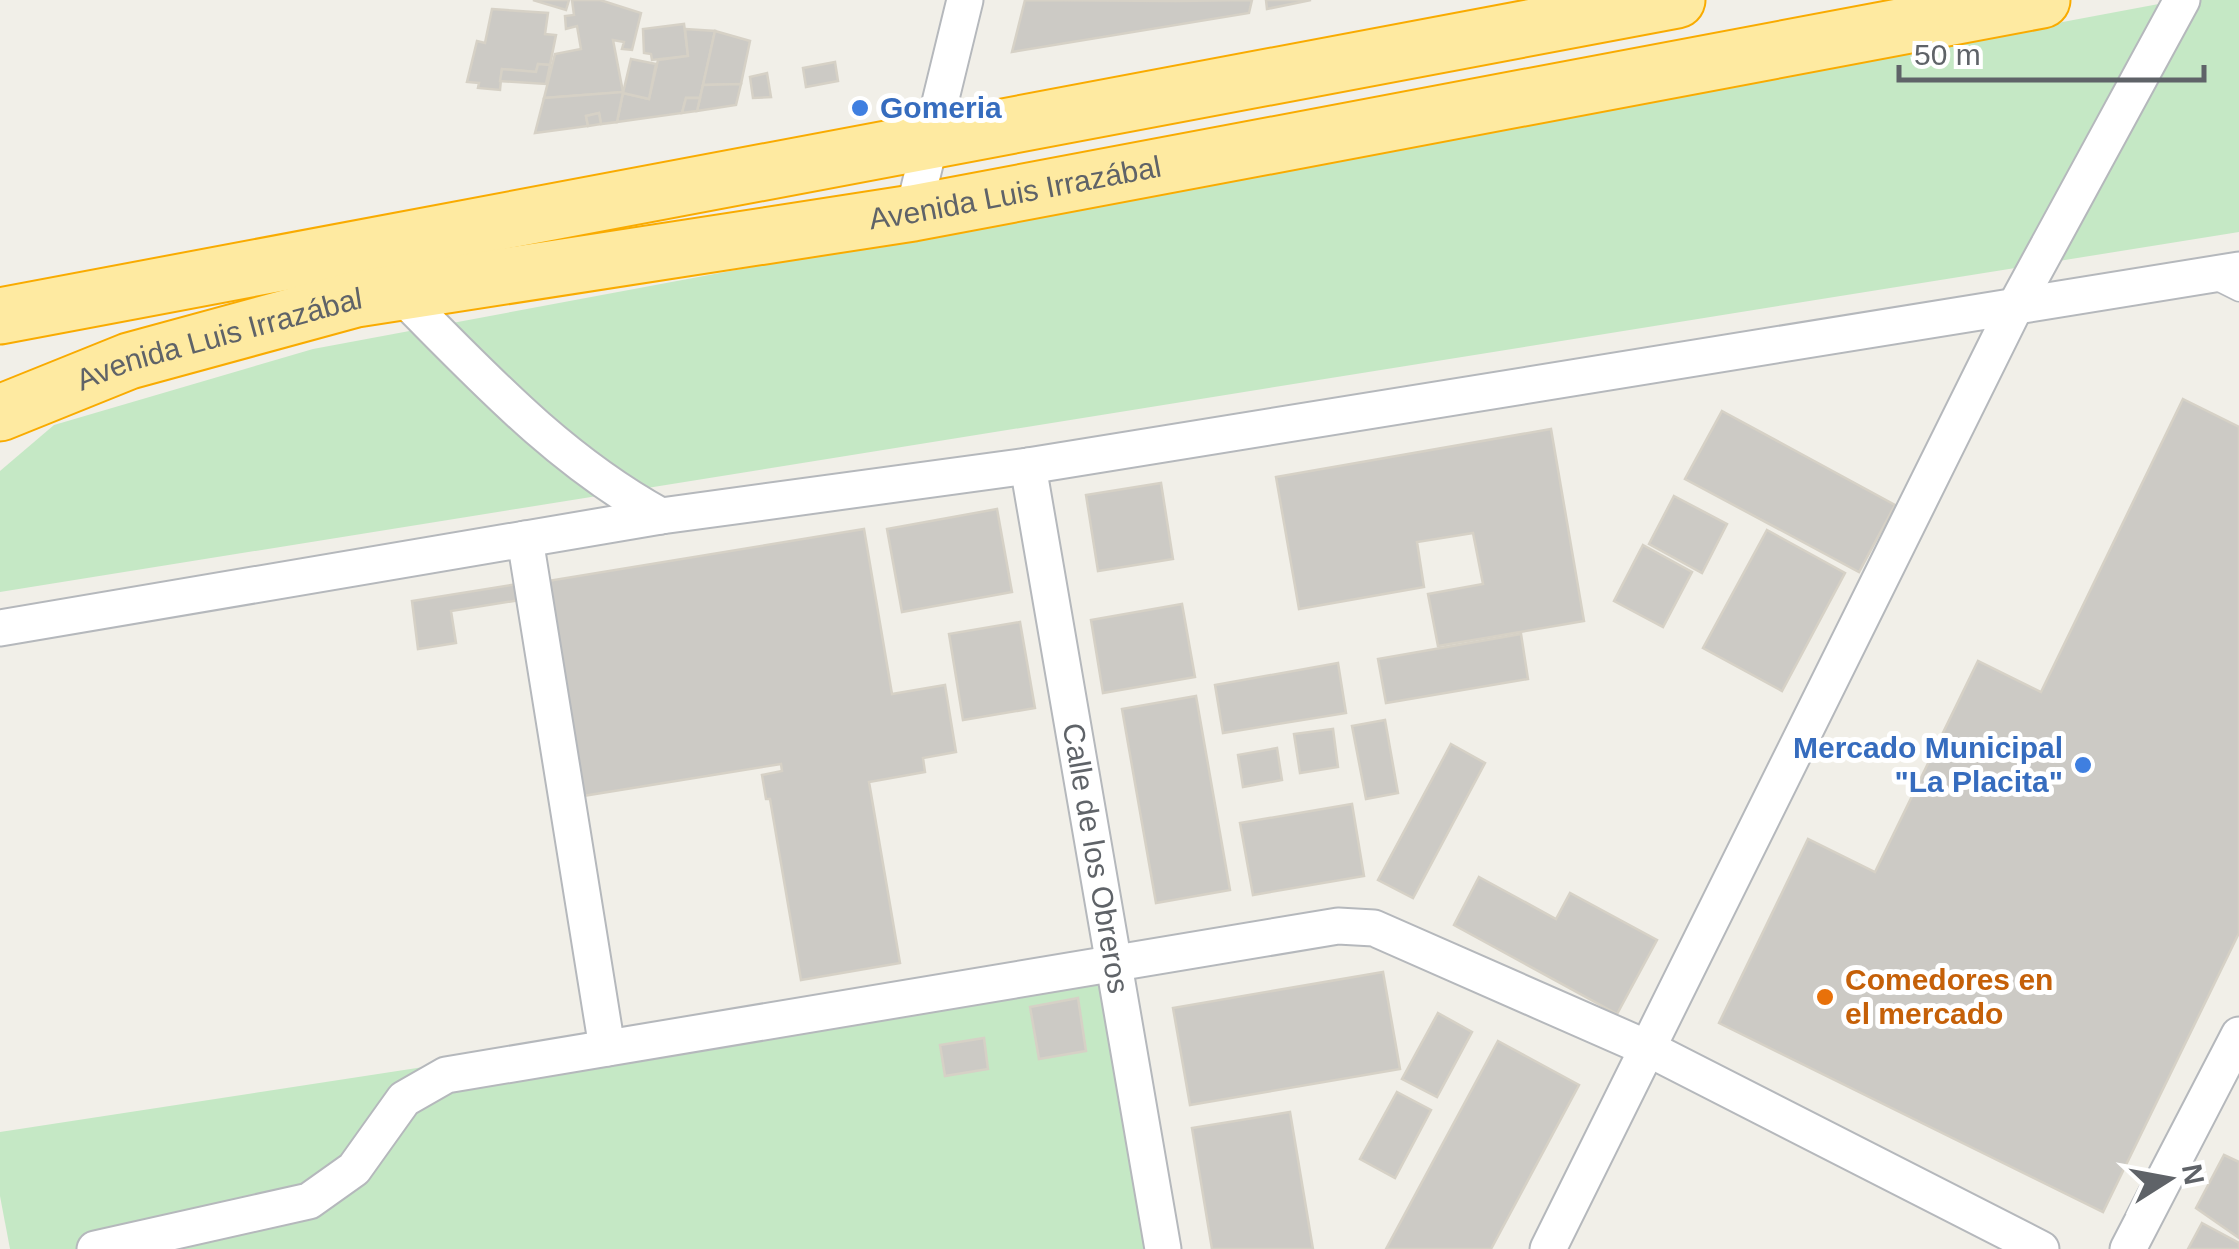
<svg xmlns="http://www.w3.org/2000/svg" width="2239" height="1249" font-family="Helvetica,sans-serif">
<rect width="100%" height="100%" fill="#f1efe8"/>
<g fill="#c5e8c5">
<path d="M2180 0H2239V232L0 592V471L54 425 313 349Z"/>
<path d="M1100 963 1154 1249H10L0 1196V1132Z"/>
</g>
<g fill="#cccac5" stroke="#d6d1c6" stroke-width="2.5">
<path d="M533 0H569L566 10Z"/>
<path d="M572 0H600L641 13 632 50 622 49 624 42 613 40 623 92 544 98 555 54 581 49 577 26 566 29 565 16 574 15Z"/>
<path d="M1025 0 1176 1 1252 0 1249 13 1012 52Z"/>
<path d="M1266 0H1311L1267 9Z"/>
<path d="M492 9 548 13 545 34 556 35 550 65 538 64 536 72 502 69 500 90 478 88 479 83 467 82 477 41 485 43Z"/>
<path d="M684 24 688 56 652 60 651 54 644 53 643 29Z"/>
<path d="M685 29 715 31 700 98H686L682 113 617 122 623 93 649 99 658 60 688 56Z"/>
<path d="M715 31 750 41 741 84 703 85Z"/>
<path d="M631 59 656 64 649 99 623 93Z"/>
<path d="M835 62 838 81 806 87 803 68Z"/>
<path d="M538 64 550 65 546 84 500 81 502 69 536 72Z"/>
<path d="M767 73 771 97 753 98 750 77Z"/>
<path d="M741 84 736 105 697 111 703 85Z"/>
<path d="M623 92 617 122 601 124 599 113 586 116 588 126 535 133 544 98Z"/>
<path d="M686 98H700L697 111 682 113Z"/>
<path d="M599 113 601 124 588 126 586 116Z"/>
<path d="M2183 399 2239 427V933L2103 1212 1719 1023 1808 839 1875 872 1978 661 2041 692Z"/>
<path d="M1722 411 1895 505 1859 572 1685 479Z"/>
<path d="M1551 429 1584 621 1438 646 1428 594 1483 584 1473 533 1417 542 1424 587 1299 609 1276 477Z"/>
<path d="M1161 483 1173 559 1098 571 1086 495Z"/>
<path d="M1674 496 1727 524 1702 573 1649 544Z"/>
<path d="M997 509 1012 592 902 612 887 529Z"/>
<path d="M864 529 892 694 945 685 956 752 923 758 925 772 869 782 900 963 801 980 770 799H766L762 775 782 771 781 764 583 796 548 581Z"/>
<path d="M1767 530 1845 573 1782 691 1703 648Z"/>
<path d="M1643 545 1692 572 1663 627 1614 601Z"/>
<path d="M518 584 520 600 451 611 456 643 418 649 412 601Z"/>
<path d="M1182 604 1195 677 1103 693 1091 620Z"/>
<path d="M1020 622 1035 708 963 720 949 634Z"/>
<path d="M1521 634 1528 679 1386 703 1378 659Z"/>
<path d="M1338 663 1346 713 1223 733 1215 685Z"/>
<path d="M1196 696 1230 890 1156 903 1122 709Z"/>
<path d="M1385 720 1398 793 1366 799 1352 726Z"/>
<path d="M1333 729 1338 767 1300 773 1294 734Z"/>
<path d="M1451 744 1485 763 1413 898 1378 880Z"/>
<path d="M1277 748 1282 780 1243 787 1238 755Z"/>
<path d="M1352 804 1364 876 1253 895 1240 823Z"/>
<path d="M1479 877 1556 919 1570 893 1657 940 1617 1014 1454 925Z"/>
<path d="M1383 972 1400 1069 1190 1105 1173 1008Z"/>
<path d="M1078 998 1086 1051 1039 1059 1030 1007Z"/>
<path d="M1438 1013 1472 1032 1437 1097 1402 1079Z"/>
<path d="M984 1038 988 1069 945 1076 940 1045Z"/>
<path d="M1498 1041 1579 1085 1491 1249H1386Z"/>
<path d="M1397 1092 1431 1110 1395 1178 1360 1159Z"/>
<path d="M1290 1112 1313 1249H1212L1192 1128Z"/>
<path d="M2224 1155 2239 1162V1238L2196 1208Z"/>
<path d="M2202 1223 2239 1243V1249H2188Z"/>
</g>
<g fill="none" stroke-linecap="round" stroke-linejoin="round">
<defs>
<path id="service" d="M2213 279 2239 292"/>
<g id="minor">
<path d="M913 213 965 0"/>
<path d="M397 291C480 374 557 459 661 516"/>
<path id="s1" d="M1028 466 1163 1249"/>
<path d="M525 539 607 1048"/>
<path d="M0 628 661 516 1028 466 2239 270"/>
<path d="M95 1249 309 1201 354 1169 404 1099 446 1075 1338 926 1374 928 1649 1049 2041 1249"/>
<path d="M1548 1249 2017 303 2182 0"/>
<path d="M2128 1249 2239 1035"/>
</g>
<g id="trunk">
<path d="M0 316 1677 0"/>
<path id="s2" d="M0 413 129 361 356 299 913 213 2042 0"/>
</g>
</defs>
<use href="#service" stroke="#b5b8bc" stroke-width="21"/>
<use href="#minor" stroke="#b5b8bc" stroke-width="39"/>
<use href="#trunk" stroke="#f9ab00" stroke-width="59"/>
<use href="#service" stroke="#fff" stroke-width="18"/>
<use href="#minor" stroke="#fff" stroke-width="35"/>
<use href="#trunk" stroke="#feeaa1" stroke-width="55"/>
</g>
<g fill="#3f7fe0" stroke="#fff" stroke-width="4">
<circle cx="860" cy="108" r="10"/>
<circle cx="2083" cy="765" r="10"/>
</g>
<circle fill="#e8710a" stroke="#fff" stroke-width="4" cx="1825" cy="997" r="10"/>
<g text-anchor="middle" stroke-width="10" stroke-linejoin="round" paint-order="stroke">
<g font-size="30" font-weight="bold" fill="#366cbe" stroke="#fff" text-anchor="start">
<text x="880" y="118">Gomeria</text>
<text x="2063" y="758" text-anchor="end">Mercado Municipal<tspan x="2063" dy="34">"La Placita"</tspan></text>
</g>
<g font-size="30" fill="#5f6368" stroke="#fff">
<text dy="10" stroke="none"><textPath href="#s2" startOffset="1042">Avenida Luis Irrazábal</textPath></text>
<text dy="10" stroke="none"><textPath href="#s2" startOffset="232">Avenida Luis Irrazábal</textPath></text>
<text dy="10" stroke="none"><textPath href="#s1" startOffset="398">Calle de los Obreros</textPath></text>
</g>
<g font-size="30" font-weight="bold" fill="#c56008" stroke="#fff" text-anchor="start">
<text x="1845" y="990">Comedores en<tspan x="1845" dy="34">el mercado</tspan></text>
</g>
</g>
<g transform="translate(2169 1179) rotate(79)" stroke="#ffffff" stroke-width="8" paint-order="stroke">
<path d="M0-8L18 38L0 25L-18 38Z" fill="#5f6368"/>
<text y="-15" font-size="28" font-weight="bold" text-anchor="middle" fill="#5f6368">N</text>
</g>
<path d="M1899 65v15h305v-15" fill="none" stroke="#5f6368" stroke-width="5"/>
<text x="1914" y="65" font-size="30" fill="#5f6368" stroke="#ffffff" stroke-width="8" paint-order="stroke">50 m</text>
</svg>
